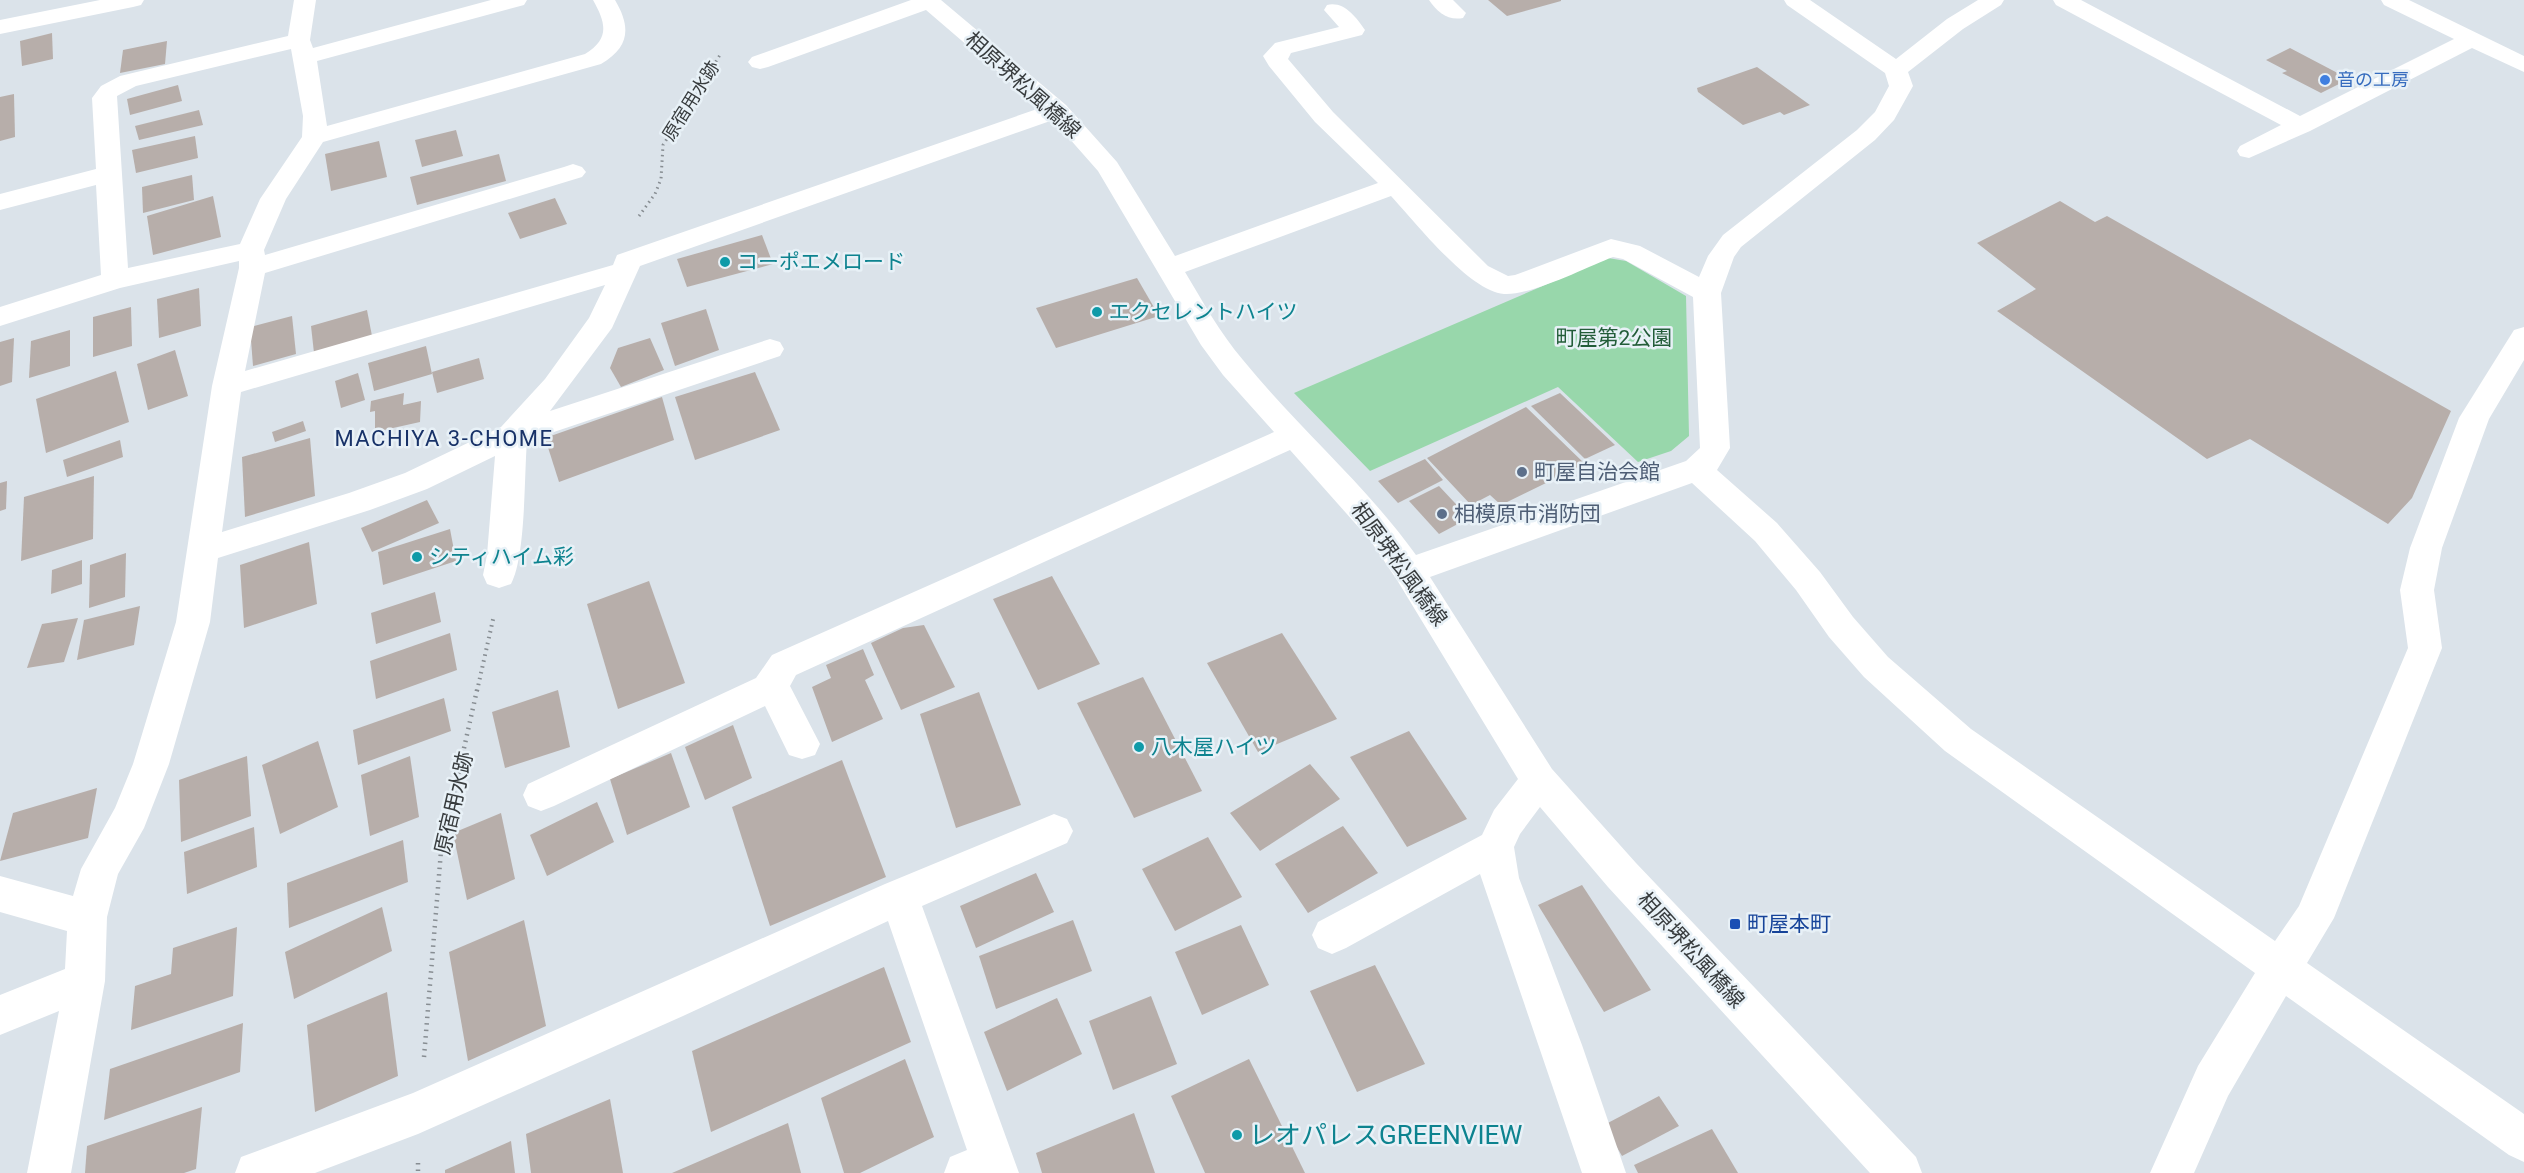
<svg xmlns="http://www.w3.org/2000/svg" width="2524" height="1173" font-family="Roboto,'Noto Sans JP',sans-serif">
<rect width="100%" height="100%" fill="#dbe3ea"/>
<path fill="#98d7ab" d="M1608 258 1626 261 1686 296 1689 436 1671 451 1638 462 1558 387 1370 471 1294 393Z"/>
<g fill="#b7aeaa">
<path d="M1488 0H1561V1L1507 16Z"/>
<path d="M52 33 53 59 22 66 20 41Z"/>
<path d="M167 41 165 64 120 73 123 50Z"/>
<path d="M2290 48 2349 79 2321 93 2282 73 2287 71 2266 60Z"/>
<path d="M1757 67 1810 105 1784 115 1780 112 1743 125 1698 92 1697 88Z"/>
<path d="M178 85 182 101 130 115 127 99Z"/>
<path d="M14 94 15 137 0 141V97Z"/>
<path d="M199 110 203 125 139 140 135 126Z"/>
<path d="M456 130 463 156 422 167 415 140Z"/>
<path d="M195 136 198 158 136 173 132 150Z"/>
<path d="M379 141 387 177 331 191 325 154Z"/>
<path d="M499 154 506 181 417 205 410 177Z"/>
<path d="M192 175 194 200 143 213 142 187Z"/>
<path d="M213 196 221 237 153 255 147 216Z"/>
<path d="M555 198 567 224 520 239 508 213Z"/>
<path d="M2060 201 2095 222 2107 216 2451 411 2412 498 2388 524 2250 439 2207 459 1997 311 2036 289 1977 243Z"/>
<path d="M762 235 773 264 687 287 677 259Z"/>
<path d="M1137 278 1159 316 1056 348 1036 308Z"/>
<path d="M199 288 201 326 159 338 157 299Z"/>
<path d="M131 307 132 346 93 357V317Z"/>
<path d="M706 309 719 350 675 366 661 323Z"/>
<path d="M367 310 372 336 314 353 311 326Z"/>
<path d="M292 316 296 354 253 366 250 327Z"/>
<path d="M70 330V366L29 378 31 341Z"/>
<path d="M14 338 12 382 0 386V342Z"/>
<path d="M650 338 664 370 621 387 610 368 618 348Z"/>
<path d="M426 346 432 374 374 391 368 363Z"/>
<path d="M175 350 188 396 148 410 137 364Z"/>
<path d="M479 358 484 379 437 393 432 372Z"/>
<path d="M116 371 129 422 46 453 36 399Z"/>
<path d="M755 372 780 430 695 460 675 397Z"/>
<path d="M358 373 365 400 341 408 335 381Z"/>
<path d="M404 393 403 405 421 401 420 422 375 432V411L370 412 371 401Z"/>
<path d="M1560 393 1615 445 1585 459 1531 406Z"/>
<path d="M662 397 674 440 559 482 545 438Z"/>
<path d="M1526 407 1585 464 1501 505 1490 495 1471 505 1427 458Z"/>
<path d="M303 421 306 431 275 442 272 432Z"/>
<path d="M310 438 315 496 245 517 242 457Z"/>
<path d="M120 440 123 457 67 477 63 460Z"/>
<path d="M1425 459 1443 480 1398 503 1378 481Z"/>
<path d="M94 476 93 539 21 561 24 497Z"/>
<path d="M7 481 6 509 0 511V483Z"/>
<path d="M1439 486 1469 518 1439 534 1409 501Z"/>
<path d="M427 500 439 523 372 552 361 528Z"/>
<path d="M450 529 456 561 383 585 378 552Z"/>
<path d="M309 542 317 604 244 628 240 565Z"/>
<path d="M126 553 125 597 89 608 90 565Z"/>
<path d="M82 560V584L51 594 52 570Z"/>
<path d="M1052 576 1100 664 1038 690 993 599Z"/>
<path d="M649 581 685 683 618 709 587 604Z"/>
<path d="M435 592 441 622 376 644 371 613Z"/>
<path d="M140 606 134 645 77 660 84 620Z"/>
<path d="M78 618 64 662 27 668 42 624Z"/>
<path d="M924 625 955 687 901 710 871 643 903 628Z"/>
<path d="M450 633 457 670 376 699 370 661Z"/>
<path d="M1282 633 1337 719 1258 752 1207 663Z"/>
<path d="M863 649 874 675 865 680 883 719 832 742 812 687 831 678 826 665Z"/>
<path d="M1143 677 1202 791 1134 818 1077 703Z"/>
<path d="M558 690 570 747 505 768 492 712Z"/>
<path d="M979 692 1021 805 956 828 920 714Z"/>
<path d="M444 698 451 731 358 765 353 730Z"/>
<path d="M733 725 752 778 705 800 685 747Z"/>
<path d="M1409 731 1467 819 1407 847 1350 757Z"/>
<path d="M318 741 338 807 280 834 262 765Z"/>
<path d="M671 753 690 807 627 835 610 779Z"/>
<path d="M247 756 251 816 181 842 179 780Z"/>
<path d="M410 756 419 817 370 836 361 775Z"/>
<path d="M842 760 886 877 770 926 732 807Z"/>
<path d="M1310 764 1340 799 1260 851 1230 813Z"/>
<path d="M97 788 88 838 0 861 13 813Z"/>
<path d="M597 802 614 842 547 876 530 835Z"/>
<path d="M501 813 515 879 467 900 453 833Z"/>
<path d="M1343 826 1378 873 1308 913 1275 864Z"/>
<path d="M254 827 257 867 187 894 184 852Z"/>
<path d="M1208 837 1242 897 1175 931 1142 869Z"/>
<path d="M403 840 408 882 289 928 287 883Z"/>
<path d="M1036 873 1054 912 976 948 960 906Z"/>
<path d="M1582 885 1651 990 1604 1012 1538 905Z"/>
<path d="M382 907 392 951 294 999 285 952Z"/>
<path d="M524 920 546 1026 468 1061 449 952Z"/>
<path d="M1073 920 1092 971 996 1009 979 956Z"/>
<path d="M1241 925 1269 985 1202 1015 1175 952Z"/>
<path d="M237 927 233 996 131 1030 135 986 171 974 173 948Z"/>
<path d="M1375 965 1425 1064 1357 1092 1310 991Z"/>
<path d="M884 967 911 1042 711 1132 692 1051Z"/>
<path d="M387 992 398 1076 315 1112 307 1025Z"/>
<path d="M1151 996 1177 1064 1113 1090 1089 1021Z"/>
<path d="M1057 998 1082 1054 1007 1091 984 1032Z"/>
<path d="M243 1023 240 1072 104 1120 110 1069Z"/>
<path d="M905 1059 934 1137 860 1173H844L821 1098Z"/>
<path d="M1249 1059 1305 1173H1205L1171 1096Z"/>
<path d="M1659 1096 1679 1126 1622 1156 1604 1125Z"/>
<path d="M610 1099 623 1173H531L526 1134Z"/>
<path d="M202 1107 196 1169 184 1173H85L87 1146Z"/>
<path d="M1134 1113 1155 1173H1042L1036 1153Z"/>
<path d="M788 1123 801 1173H672Z"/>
<path d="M1712 1129 1738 1173H1638L1634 1165Z"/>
<path d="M511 1141 515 1173H445V1170Z"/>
</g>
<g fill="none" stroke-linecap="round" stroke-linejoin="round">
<path stroke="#878d92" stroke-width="3" stroke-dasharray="1.5 4" stroke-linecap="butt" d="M639 216 655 194 661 179 663 145 720 55"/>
<path stroke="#878d92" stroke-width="4" stroke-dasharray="1.5 4.5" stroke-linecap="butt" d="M477 691 494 615"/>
<g stroke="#878d92" stroke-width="4.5" stroke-dasharray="1.5 5" stroke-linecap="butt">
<path d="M424 1057 441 851 477 690"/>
<path d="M418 1163V1173"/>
</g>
<g fill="#fff" fill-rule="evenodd">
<path d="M100 0H144L141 5 133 7 0 34V20Z"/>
<path d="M294 0H316L310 40 313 48 491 0H527L524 5 317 61 327 126 585 54C610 39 606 23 593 0H615C631 27 630 47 601 64L323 142 286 199 264 250 265 255 564 167 573 164 582 167 586 172 582 177 265 273 245 371 613 265 617 255 1040 108 926 10 768 67 760 69 752 67 748 62 752 57 911 0H941L1066 105 1117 162 1175 256 1378 183 1315 122 1269 66 1263 56 1275 43 1339 27 1324 10 1327 5C1344 1 1356 17 1365 30L1362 35 1291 53 1288 59 1333 112 1488 266 1508 276 1515 275 1611 239 1640 246 1699 277 1708 256 1723 235 1857 130 1875 112 1889 86 1885 73 1787 5 1784 0H1810L1896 59 1947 19 1978 0H2004L2001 5 1963 29 1908 72 1913 86 1894 120 1875 140 1741 247 1734 257 1721 293 1730 448 1717 470 1777 523 1820 572 1853 617 1888 657 1971 729 2275 941 2299 906 2408 648 2400 590 2410 548 2459 418 2514 330 2524 327V360L2489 419 2442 548 2434 590 2442 648 2334 918 2307 963 2524 1114V1162L2509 1155 2286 996 2228 1096 2194 1173H2150L2198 1066 2255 973 1945 751 1864 677 1829 637 1796 590 1755 541 1692 483 1430 577 1552 769 1636 863 1916 1157 1922 1173H1870L1608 887 1540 807 1520 834 1514 847 1519 878 1582 1045 1626 1173H1582L1480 874 1346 948 1332 954 1318 948 1312 935 1318 922 1482 835 1494 810 1518 779 1397 580 1370 540 1290 450 796 675 790 686 820 744 815 755 802 759 789 755 765 706 554 806 541 811 528 806 523 795 528 784 756 678 772 655 1274 432 1223 375 1201 345 1098 171 1053 120 640 266 612 328 550 411 770 339 780 342 784 349 780 356 527 441C524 477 526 556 511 584L499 588 487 584 483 575 487 555 495 456 427 489 370 510 218 558 210 622 169 764 144 828 118 874 107 917 105 981 71 1173H27L59 1011 0 1035V995L65 969 67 931 0 912V876L73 896 81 869 115 808 133 764 176 622 212 386 239 268V261L120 288 0 326V307L101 275 96 185 0 210V194L96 169 92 98 101 86 120 76 288 36ZM291 49 303 116 302 137 260 199 240 244 128 268 117 96 136 86ZM1391 196C1416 223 1469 291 1504 294 1530 296 1587 267 1613 257L1623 259 1693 297 1700 448 1686 461 1416 555C1365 484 1298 428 1243 360 1220 333 1203 302 1185 272ZM605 285 589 318 545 379 501 427 405 473 349 493 222 532 241 392Z"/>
<path d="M1429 0H1453L1466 13 1463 18C1448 21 1437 12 1429 0Z"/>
<path d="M2053 0H2081L2300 116 2454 39 2384 5 2381 0H2409L2524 56V72L2472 48 2310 131 2249 158 2240 156 2237 151 2240 146 2281 125 2056 5Z"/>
<path d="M1054 814 1067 819 1073 831 1067 843 922 906 1019 1173H944L950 1157 967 1150 888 921 683 1016 418 1134 315 1173H235L241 1157 413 1093 885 884Z"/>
</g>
</g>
<circle fill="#3f7fe0" stroke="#e8f1f7" stroke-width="2" cx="2325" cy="80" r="6"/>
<g fill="#0f9aa8" stroke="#e8f1f7" stroke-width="2">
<circle cx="725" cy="262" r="6"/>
<circle cx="1097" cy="312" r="6"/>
<circle cx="417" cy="557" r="6"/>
<circle cx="1139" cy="747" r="6"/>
<circle cx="1237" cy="1135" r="6"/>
</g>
<g fill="#5c6f8a" stroke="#e8f1f7" stroke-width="2">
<circle cx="1522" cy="472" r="6"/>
<circle cx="1442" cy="514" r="6"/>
</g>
<rect fill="#1a4fb4" stroke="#e8f1f7" stroke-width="2" x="1729" y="918" width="12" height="12" rx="3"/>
<g text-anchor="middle" stroke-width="5" stroke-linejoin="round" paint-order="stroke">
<g font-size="18" fill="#366cbe" stroke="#e8f1f7" text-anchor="start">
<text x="2337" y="86">音の工房</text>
</g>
<g font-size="18" fill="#383c3e" stroke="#e8f1f7">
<text transform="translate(691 101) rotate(-58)" y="6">原宿用水跡</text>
</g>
<g font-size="21" fill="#383c3e" stroke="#e8f1f7">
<text transform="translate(1023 85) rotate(42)" y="7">相原堺松風橋線</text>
<text transform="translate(1399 564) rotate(54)" y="7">相原堺松風橋線</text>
<text transform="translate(454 803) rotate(-77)" y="7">原宿用水跡</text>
<text transform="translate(1691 950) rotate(48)" y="7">相原堺松風橋線</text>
</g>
<g font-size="21" fill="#0d838f" stroke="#e8f1f7" text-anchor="start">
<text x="737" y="269">コーポエメロード</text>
<text x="1109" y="319">エクセレントハイツ</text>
<text x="429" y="564">シティハイム彩</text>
<text x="1151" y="754">八木屋ハイツ</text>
</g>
<g font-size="21" fill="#235d39" stroke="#e8f1f7">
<text x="1614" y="345">町屋第2公園</text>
</g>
<g font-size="21" fill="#4e5e75" stroke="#e8f1f7" text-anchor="start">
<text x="1534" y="479">町屋自治会館</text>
<text x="1454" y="521">相模原市消防団</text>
</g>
<g font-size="21" fill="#164399" stroke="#e8f1f7" text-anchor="start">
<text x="1747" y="931">町屋本町</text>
</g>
<g font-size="22" letter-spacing="1.5" fill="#183268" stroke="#e8f1f7">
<text x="444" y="446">MACHIYA 3-CHOME</text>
</g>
<g font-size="26" fill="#0d838f" stroke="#e8f1f7" text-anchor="start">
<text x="1249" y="1144">レオパレスGREENVIEW</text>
</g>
</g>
</svg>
